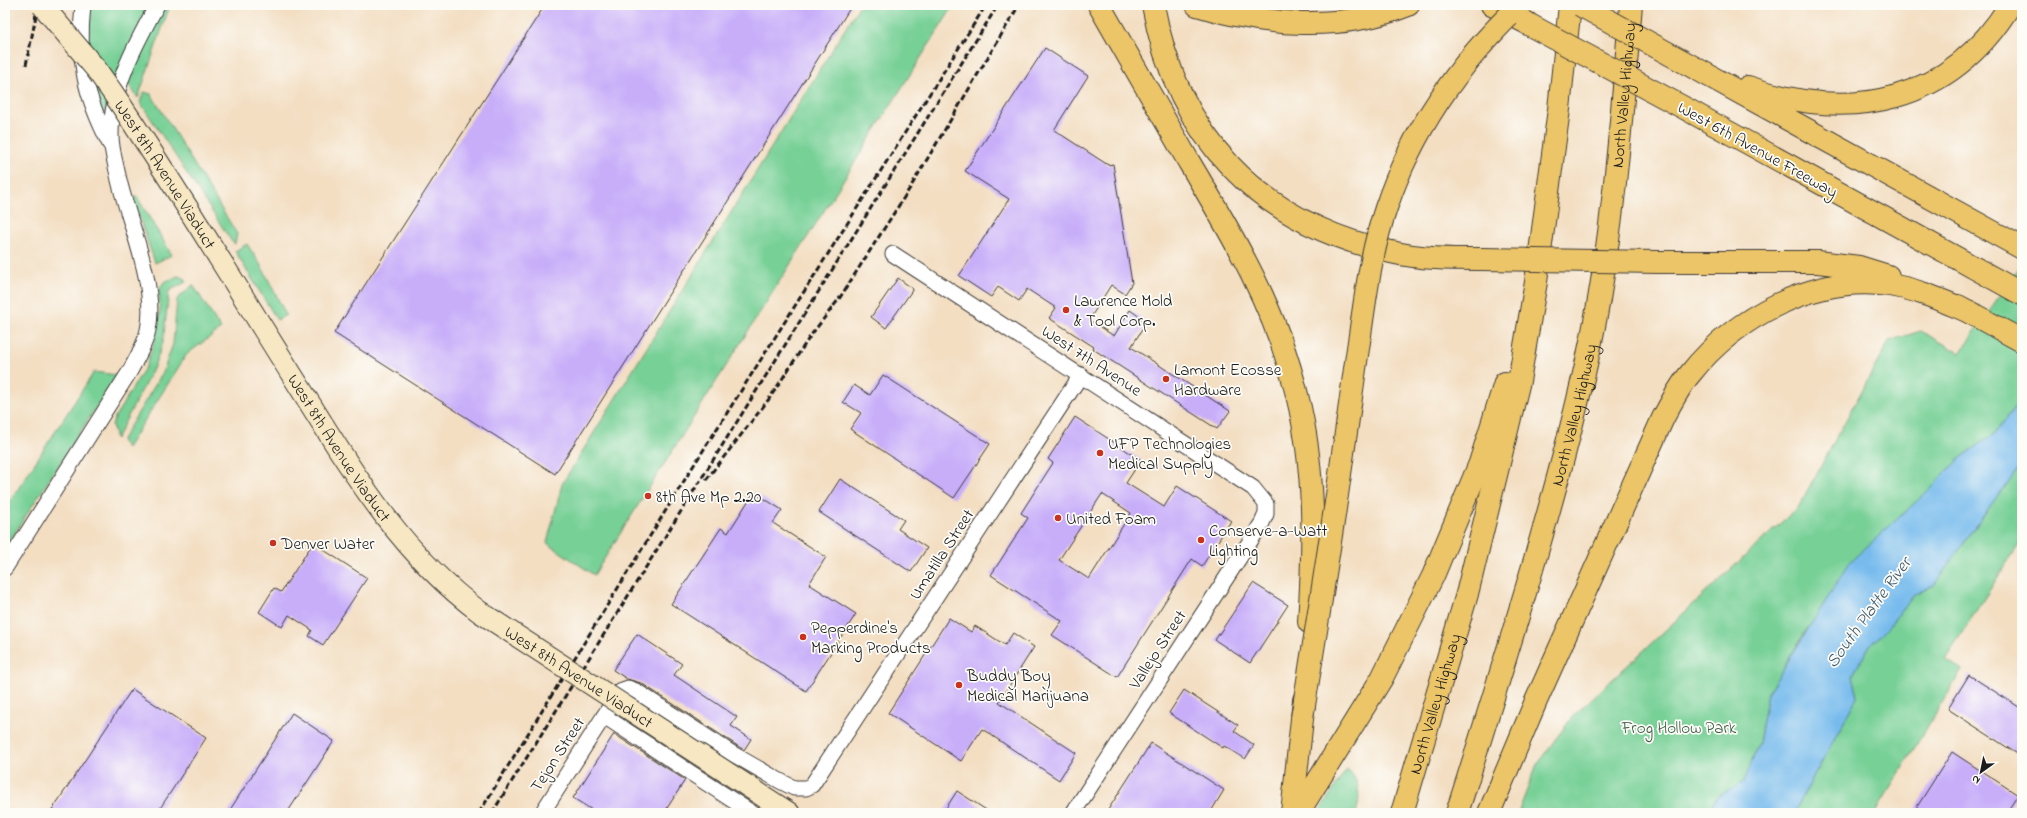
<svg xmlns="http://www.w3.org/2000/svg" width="2027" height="818" font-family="'Indie Flower',sans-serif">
<rect width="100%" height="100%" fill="#fdfcf7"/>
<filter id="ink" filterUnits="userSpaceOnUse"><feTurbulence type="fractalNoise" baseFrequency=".025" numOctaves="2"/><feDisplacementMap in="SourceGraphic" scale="8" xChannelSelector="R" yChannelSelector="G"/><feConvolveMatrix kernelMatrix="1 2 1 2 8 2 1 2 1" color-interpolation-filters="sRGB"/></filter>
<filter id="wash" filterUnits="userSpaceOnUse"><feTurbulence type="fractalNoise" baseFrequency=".012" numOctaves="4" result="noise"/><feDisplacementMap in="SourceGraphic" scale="16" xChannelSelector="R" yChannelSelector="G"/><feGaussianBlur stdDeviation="0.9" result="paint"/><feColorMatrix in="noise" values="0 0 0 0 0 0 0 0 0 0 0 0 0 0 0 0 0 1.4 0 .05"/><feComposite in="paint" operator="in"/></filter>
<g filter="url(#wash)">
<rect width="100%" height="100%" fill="#f3dec2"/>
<g fill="#77d096" stroke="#4a7659">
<path d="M89 5H149L104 113 101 112 83 39Z"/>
<path d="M164 5H170L138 98 126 81Z"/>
<path d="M860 5H954L594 575 547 543 562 484Z"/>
<path d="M144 92 151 94 237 234 235 244 232 242 140 102Z"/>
<path d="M135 196 137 197 172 255 155 263 133 199Z"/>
<path d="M247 244 262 267 286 315 277 320 235 251Z"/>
<path d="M2022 263V397L1994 434 1958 460 1928 491 1807 629 1768 693 1759 743 1744 782 1717 797 1707 813H1518L1537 764 1572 717 1799 506 1889 341 1921 331 1960 353Z"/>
<path d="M178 276 186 279V282L169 291 163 343 153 369 116 439 112 425 115 417 146 366 155 339 160 311 159 290 161 286 164 282Z"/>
<path d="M193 285 221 329 187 354 127 448 121 441 163 372 173 344 177 299Z"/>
<path d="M94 372 117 375 5 548V509Z"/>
<path d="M2022 466V540L1945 659 1962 670 1875 813H1794L1857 697 1852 676 1870 645 1883 633 1914 595 1934 585 1996 498Z"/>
<path d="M1347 769C1360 779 1361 798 1356 813H1318Z"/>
</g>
<path fill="#77bbed" stroke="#4a6c84" d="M2022 397V466L1996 498 1934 585 1914 595 1883 633 1870 645 1852 676 1857 697 1794 813H1707L1717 797 1744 782 1759 743 1768 693 1850 562 1928 491 1958 460 1994 434Z"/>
<g id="blocks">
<g fill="#c8aef9" fill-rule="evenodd">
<path d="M545 5H852L555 474 334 333Z"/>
<path d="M1045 48 1088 76 1054 130 1108 165 1113 164 1132 283 1125 294 1111 285 1089 320 1114 336 1130 310 1147 322 1131 347 1230 411 1217 429 1093 349 1094 347 1049 318 1056 308 1027 289 1019 301 998 287 991 297 959 276 1009 199 965 171Z"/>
<path d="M898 278 913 289 886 328 871 317Z"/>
<path d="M883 375 990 444 954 498 850 429 861 413 843 402 854 385 870 395Z"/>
<path d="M1075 417 1141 460 1126 483 1164 507 1177 486 1231 521 1202 566 1192 559 1117 677 1052 635 1062 621 991 575 1028 518 1021 513 1053 463 1048 459ZM1102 494 1131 513 1089 579 1059 560Z"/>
<path d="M840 479 904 520 898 529 927 548 911 572 819 512Z"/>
<path d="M754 492 782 510 773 523 826 557 809 584 856 614 806 691 671 604 721 528 728 533Z"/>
<path d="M313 543 367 578 323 645 309 636 312 630 289 615 282 627 259 612 274 588 281 592Z"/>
<path d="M1253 583 1288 605 1250 663 1215 640Z"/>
<path d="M949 618 971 632 975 626 1005 645 1013 633 1034 647 999 702 1076 753 1059 780 982 729 961 761 888 713Z"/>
<path d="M637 634 682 664 674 675 737 717 731 726 751 739 744 750 641 683 627 679 613 670Z"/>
<path d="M1969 675 2022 709V757L1948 709Z"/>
<path d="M132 689 206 738 157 813H50Z"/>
<path d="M1184 690 1238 725 1234 731 1254 745 1245 759 1224 746 1223 748 1169 713Z"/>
<path d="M292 713 334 741 287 813H228Z"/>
<path d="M614 734 685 780 664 813H597L573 798Z"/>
<path d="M1151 743 1224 790 1210 813H1106Z"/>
<path d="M1952 752 2018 795 2006 813H1913Z"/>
<path d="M957 791 991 813H943Z"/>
</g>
</g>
</g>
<g filter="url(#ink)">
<use href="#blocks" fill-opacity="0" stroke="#3c3935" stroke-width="1"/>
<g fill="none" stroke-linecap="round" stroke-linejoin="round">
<defs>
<g id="minor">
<path d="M83 5C77 60 85 96 110 144"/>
<path d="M893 254 1253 488 1266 504V514L1262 523 1073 813"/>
<path d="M5 568 130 371C138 356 147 341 149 324 155 280 129 223 119 180 116 165 111 150 111 135 111 89 135 45 157 5"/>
<path d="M604 716 752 813"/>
<path d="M542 813 620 691 628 688 636 691 733 754 780 781 794 788H806L812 785 1081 375"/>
</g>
<path id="secondary" d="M746 785 789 813"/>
<g id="motorway">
<path d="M1099 5C1129 58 1159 110 1189 162 1233 236 1277 310 1297 395 1316 470 1314 546 1309 622"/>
<path d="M1153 5C1177 137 1259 223 1391 252 1420 259 1451 259 1481 259"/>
<path d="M1197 5C1265 26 1340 32 1408 5"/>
<path d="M1492 5 1527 23"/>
<path d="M1695 68 2022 248"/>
<path d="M1748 87C1852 123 1950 103 2010 5"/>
<path d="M1690 111 2022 294"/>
<path d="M1658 262H1818L1859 267 1888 276"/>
<path d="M1958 306 2022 341"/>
<path d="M1292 813 1304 700"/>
<path d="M1298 813 1382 678 1433 576 1480 463 1505 383"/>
<path id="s1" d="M1402 813 1467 594 1519 381 1536 282 1559 109 1570 5"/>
<path id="s2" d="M1457 813C1486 721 1515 630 1541 538 1562 465 1582 391 1596 316 1615 213 1622 109 1631 5"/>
<path d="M1489 813 1536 701 1663 418C1671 403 1679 387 1690 374 1735 317 1815 274 1889 285 1918 289 1945 302 1972 313"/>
</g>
</defs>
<use href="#minor" stroke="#3c3935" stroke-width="17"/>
<use href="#secondary" stroke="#3c3935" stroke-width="23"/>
<use href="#motorway" stroke="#3c3935" stroke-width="24"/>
<use href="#minor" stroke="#fff" stroke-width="15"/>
<use href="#secondary" stroke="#f7e8c3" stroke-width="21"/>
<use href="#motorway" stroke="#ecc569" stroke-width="22"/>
<g stroke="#1c1c1c" stroke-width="3" stroke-dasharray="6 3" stroke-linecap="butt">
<path d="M26 65 35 21 37 5"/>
<path d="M706 480 769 399 811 335 839 299 910 188 1019 5"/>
<path d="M479 813 692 468 986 5"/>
<path d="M492 813 998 5"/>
</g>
<defs>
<g id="secondary-bridge">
<path id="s3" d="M42 5 96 69 113 93C175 185 233 281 292 375 347 462 396 550 480 612L746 785"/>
</g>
<g id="motorway-bridge">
<path d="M1580 5 1695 68"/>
<path d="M1528 24 1690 111"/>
<path d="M1481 259 1658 262"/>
<path d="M1302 718C1316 630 1331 541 1343 453 1349 413 1354 374 1360 335 1366 292 1372 249 1386 208 1412 130 1461 61 1520 5"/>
</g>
</defs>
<use href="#secondary-bridge" stroke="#3c3935" stroke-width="23" stroke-linecap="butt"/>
<use href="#motorway-bridge" stroke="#3c3935" stroke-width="24" stroke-linecap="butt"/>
<use href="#secondary-bridge" stroke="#f7e8c3" stroke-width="21"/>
<use href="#motorway-bridge" stroke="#ecc569" stroke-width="22"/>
</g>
</g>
<g fill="#c8321e" stroke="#fdfcf7" stroke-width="1.5">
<circle cx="1066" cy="310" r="4"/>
<circle cx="1166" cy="379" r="4"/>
<circle cx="1100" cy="453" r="4"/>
<circle cx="648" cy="496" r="4"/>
<circle cx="1058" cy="518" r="4"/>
<circle cx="1201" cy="540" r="4"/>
<circle cx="273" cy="543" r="4"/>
<circle cx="803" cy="637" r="4"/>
<circle cx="959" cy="685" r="4"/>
</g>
<g text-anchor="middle" stroke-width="3.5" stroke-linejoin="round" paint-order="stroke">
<g font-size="17" fill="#1c1c1c" stroke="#fdfcf7">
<text dy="6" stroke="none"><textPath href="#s2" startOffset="739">North Valley Highway</textPath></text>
<text transform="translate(1758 149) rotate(29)" y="6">West 6th Avenue Freeway</text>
<text dy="6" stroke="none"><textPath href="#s3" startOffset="210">West 8th Avenue Viaduct</textPath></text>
<text transform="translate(1092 360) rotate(33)" y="6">West 7th Avenue</text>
<text dy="6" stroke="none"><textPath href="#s2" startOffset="415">North Valley Highway</textPath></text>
<text dy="6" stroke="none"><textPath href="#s3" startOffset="534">West 8th Avenue Viaduct</textPath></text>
<text transform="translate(941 554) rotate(-57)" y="6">Umatilla Street</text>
<text transform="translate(1157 649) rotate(-57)" y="6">Vallejo Street</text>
<text dy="6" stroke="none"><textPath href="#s3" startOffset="870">West 8th Avenue Viaduct</textPath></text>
<text dy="6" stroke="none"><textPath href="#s1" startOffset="114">North Valley Highway</textPath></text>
<text transform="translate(557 754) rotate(-57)" y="6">Tejon Street</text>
</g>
<g font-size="17" fill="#1c1c1c" stroke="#fdfcf7" text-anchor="start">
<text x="1074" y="306">Lawrence Mold<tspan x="1074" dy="20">&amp; Tool Corp.</tspan></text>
<text x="1174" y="375">Lamont Ecosse<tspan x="1174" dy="20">Hardware</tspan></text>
<text x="1108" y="449">UFP Technologies<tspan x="1108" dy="20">Medical Supply</tspan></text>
<text x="656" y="502">8th Ave Mp 2.20</text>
<text x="1066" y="524">United Foam</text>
<text x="1209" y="536">Conserve-a-Watt<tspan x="1209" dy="20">Lighting</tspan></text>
<text x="281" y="549">Denver Water</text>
<text x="811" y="633">Pepperdine's<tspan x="811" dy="20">Marking Products</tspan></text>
<text x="967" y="681">Buddy Boy<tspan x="967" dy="20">Medical Marijuana</tspan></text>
</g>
<g font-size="17" fill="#3c5b47" stroke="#fdfcf7">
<text x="1679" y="733">Frog Hollow Park</text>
</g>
<g font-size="18" font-style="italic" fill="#405c70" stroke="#fdfcf7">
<text transform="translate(1868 612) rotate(-54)" y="6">South Platte River</text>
</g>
</g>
<rect width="2027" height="818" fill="none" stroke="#fdfcf7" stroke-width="20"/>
<g transform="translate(1981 772) rotate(213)" stroke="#fdfcf7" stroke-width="3" paint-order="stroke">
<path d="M0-3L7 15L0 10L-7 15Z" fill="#1c1c1c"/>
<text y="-6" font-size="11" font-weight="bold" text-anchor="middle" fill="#1c1c1c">N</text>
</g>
</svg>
